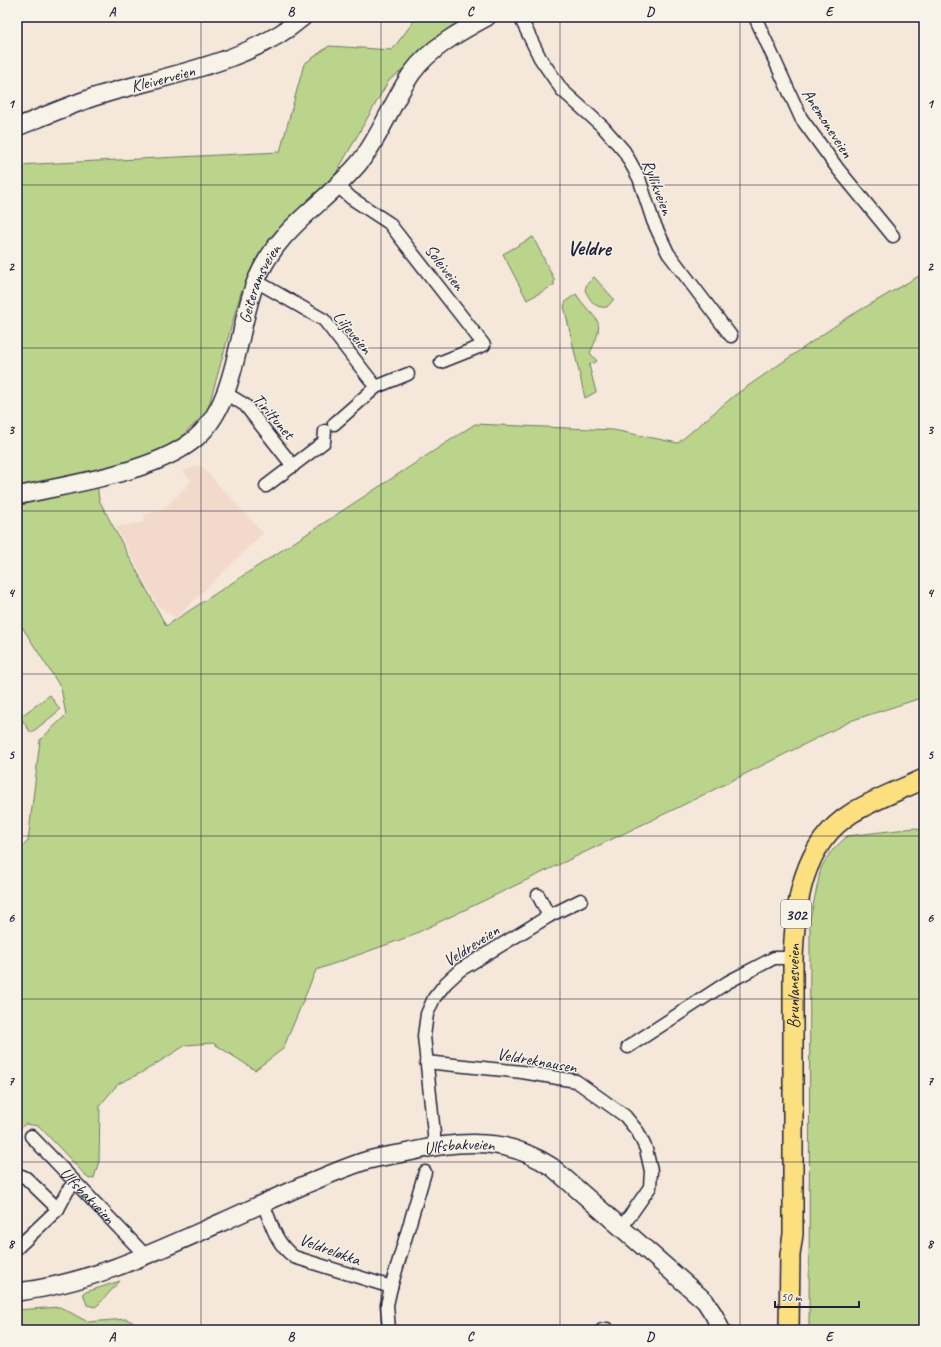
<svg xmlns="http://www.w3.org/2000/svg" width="941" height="1347" font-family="Caveat,sans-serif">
<rect width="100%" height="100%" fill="#f5e7da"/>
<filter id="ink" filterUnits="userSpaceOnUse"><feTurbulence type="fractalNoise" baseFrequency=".025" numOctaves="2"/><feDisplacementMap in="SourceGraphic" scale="8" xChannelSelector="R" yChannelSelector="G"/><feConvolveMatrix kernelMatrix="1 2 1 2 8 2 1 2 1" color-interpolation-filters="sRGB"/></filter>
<g filter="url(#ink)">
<path fill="#f3d9c9" d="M200 465 263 533 176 618 158 606 116 527 145 522 144 515 163 510 192 481 183 471Z"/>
<g fill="#bbd48b" stroke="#6e7b63">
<path d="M417 17H478L389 80 335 175 241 292 207 412 167 450 96 474 99 500 166 626 475 424 613 430 678 443 735 395 845 319 924 273V697L853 720 679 807 408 937 316 970 283 1049 255 1070 213 1043 186 1045 143 1072 118 1084 100 1105 99 1161 94 1178 89 1179 39 1126 25 1124 17 1132V852L28 841 40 740 66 715 61 688 17 619V165L280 152 304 64 329 46 392 50Z"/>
<path d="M533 237 554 279V285L527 300 503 254Z"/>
<path d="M594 277 614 299 607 307C595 309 590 300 585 290L587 284Z"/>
<path d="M576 294C595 323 608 315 590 353L597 361 589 365 596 392 585 398 564 306 566 301Z"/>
<path d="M50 695 60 710 31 733 20 717Z"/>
<path d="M915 828 924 832V1330H809L810 920 821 868 830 853 847 836Z"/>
<path d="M120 1281 99 1304 95 1307 87 1305 83 1293Z"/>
<path d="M60 1307 88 1322 126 1319 149 1330H17V1310Z"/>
</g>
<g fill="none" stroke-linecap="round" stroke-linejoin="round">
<defs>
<g id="street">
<path d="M520 17 540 58 562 90 603 127 624 151 639 178 653 221 668 253 731 336"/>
<path d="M755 17 801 118 838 169 893 236"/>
<path d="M338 186 351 198 389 223 484 345 441 362"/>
<path d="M256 281 324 320 376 387"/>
<path d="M225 393 245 405 293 466"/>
<path d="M334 424 376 387 408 374"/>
<path d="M266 486 324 442 325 431"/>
<path d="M538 895 549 916"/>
<path d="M628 1047 728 982 774 958H793"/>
<path d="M426 1062 522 1072 576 1081 625 1116 638 1132 646 1149 651 1171 650 1187 622 1227"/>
<path id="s1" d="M31 1136 145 1255"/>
<path d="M434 1147V1134L424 1036 427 1014 434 998 446 983 460 970 549 916 581 900"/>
<path d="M17 1177 22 1176 26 1178 58 1209"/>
<path d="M263 1204C273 1226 274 1241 294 1257L391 1287"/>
<path d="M17 1248 58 1209 68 1190 75 1183"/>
<path d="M389 1330 387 1305 391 1287 425 1172"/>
<path d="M602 1330 607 1329"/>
</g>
<g id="secondary">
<path id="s2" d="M17 127C42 117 68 106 94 97 161 76 249 64 303 17"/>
<path id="s3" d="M17 496C68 484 150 473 191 442 238 407 236 331 256 281 279 226 323 206 359 163 380 138 393 100 412 73 430 48 461 31 487 17"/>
<path id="s4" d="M17 1292C88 1284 155 1252 220 1223 267 1202 313 1179 362 1162 377 1157 394 1155 409 1152 438 1145 467 1141 496 1145 517 1148 535 1156 552 1167L705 1301 714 1315 721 1330"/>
</g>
<g id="primary">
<path id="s5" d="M789 1330 790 1255 793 1234V958C795 904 802 844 852 813 875 799 900 790 924 779"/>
</g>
</defs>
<use href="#street" stroke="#22223b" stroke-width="15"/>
<use href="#secondary" stroke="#22223b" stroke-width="20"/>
<use href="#primary" stroke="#22223b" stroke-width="22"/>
<use href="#street" stroke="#f7f3e8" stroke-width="12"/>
<use href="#secondary" stroke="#f7f3e8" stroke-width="17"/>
<use href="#primary" stroke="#fce080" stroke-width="19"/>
</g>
</g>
<path fill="none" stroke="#22223b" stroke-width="1" stroke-opacity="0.55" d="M201 17V1330M381 17V1330M560 17V1330M740 17V1330M17 185H924M17 348H924M17 511H924M17 674H924M17 836H924M17 999H924M17 1162H924"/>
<g text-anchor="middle" stroke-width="3" stroke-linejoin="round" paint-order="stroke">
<rect fill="#f7f3e8" stroke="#62616f" stroke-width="1" x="781" y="900" width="30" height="28" rx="3"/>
<g font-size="16" font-weight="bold" fill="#22223b">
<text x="796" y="920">302</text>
</g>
<g font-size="17" fill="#22223b" stroke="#f7f3e8">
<text dy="6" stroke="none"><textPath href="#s2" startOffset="154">Kleiverveien</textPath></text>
<text transform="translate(828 123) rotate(57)" y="6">Anemoneveien</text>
<text transform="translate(658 187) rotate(69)" y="6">Ryllikveien</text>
<text transform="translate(445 267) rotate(52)" y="6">Soleiveien</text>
<text dy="6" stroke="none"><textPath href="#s3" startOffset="359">Geiteramsveien</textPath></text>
<text transform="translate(353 332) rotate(50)" y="6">Liljeveien</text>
<text transform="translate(274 416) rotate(49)" y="6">Tiriltunet</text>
<text transform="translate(471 945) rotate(-33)" y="6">Veldreveien</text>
<text dy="6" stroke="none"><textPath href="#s5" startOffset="344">Brunlanesveien</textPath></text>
<text transform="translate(537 1060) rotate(10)" y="6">Veldreknausen</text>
<text dy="6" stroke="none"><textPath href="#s4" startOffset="469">Ulfsbakveien</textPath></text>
<text dy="6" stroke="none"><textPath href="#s1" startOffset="82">Ulfsbakveien</textPath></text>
<text transform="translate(330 1249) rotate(20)" y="6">Veldreløkka</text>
</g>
<g font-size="21" font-weight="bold" fill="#22223b" stroke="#f7f3e8">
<text x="589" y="255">Veldre</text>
</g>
</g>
<rect width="941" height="1347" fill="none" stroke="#f7f3e8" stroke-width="44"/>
<path d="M775 1301v6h84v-6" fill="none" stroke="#22223b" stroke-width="2"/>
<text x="781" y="1301" font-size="12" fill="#22223b" stroke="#f7f3e8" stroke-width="3" paint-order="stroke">50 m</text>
<rect x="22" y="22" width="897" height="1303" fill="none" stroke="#22223b" stroke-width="1.5"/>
<g font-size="13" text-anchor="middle" font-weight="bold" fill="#22223b">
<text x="112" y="16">A</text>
<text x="291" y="16">B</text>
<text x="470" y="16">C</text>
<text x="650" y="16">D</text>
<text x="829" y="16">E</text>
<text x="11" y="108">1</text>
<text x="930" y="108">1</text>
<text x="11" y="271">2</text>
<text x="930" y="271">2</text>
<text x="11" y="434">3</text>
<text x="930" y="434">3</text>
<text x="11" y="597">4</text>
<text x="930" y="597">4</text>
<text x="11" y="759">5</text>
<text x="930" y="759">5</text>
<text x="11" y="922">6</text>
<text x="930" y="922">6</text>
<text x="11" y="1085">7</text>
<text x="930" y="1085">7</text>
<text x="11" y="1248">8</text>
<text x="930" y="1248">8</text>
<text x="112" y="1341">A</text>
<text x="291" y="1341">B</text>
<text x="470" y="1341">C</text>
<text x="650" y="1341">D</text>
<text x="829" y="1341">E</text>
</g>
</svg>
